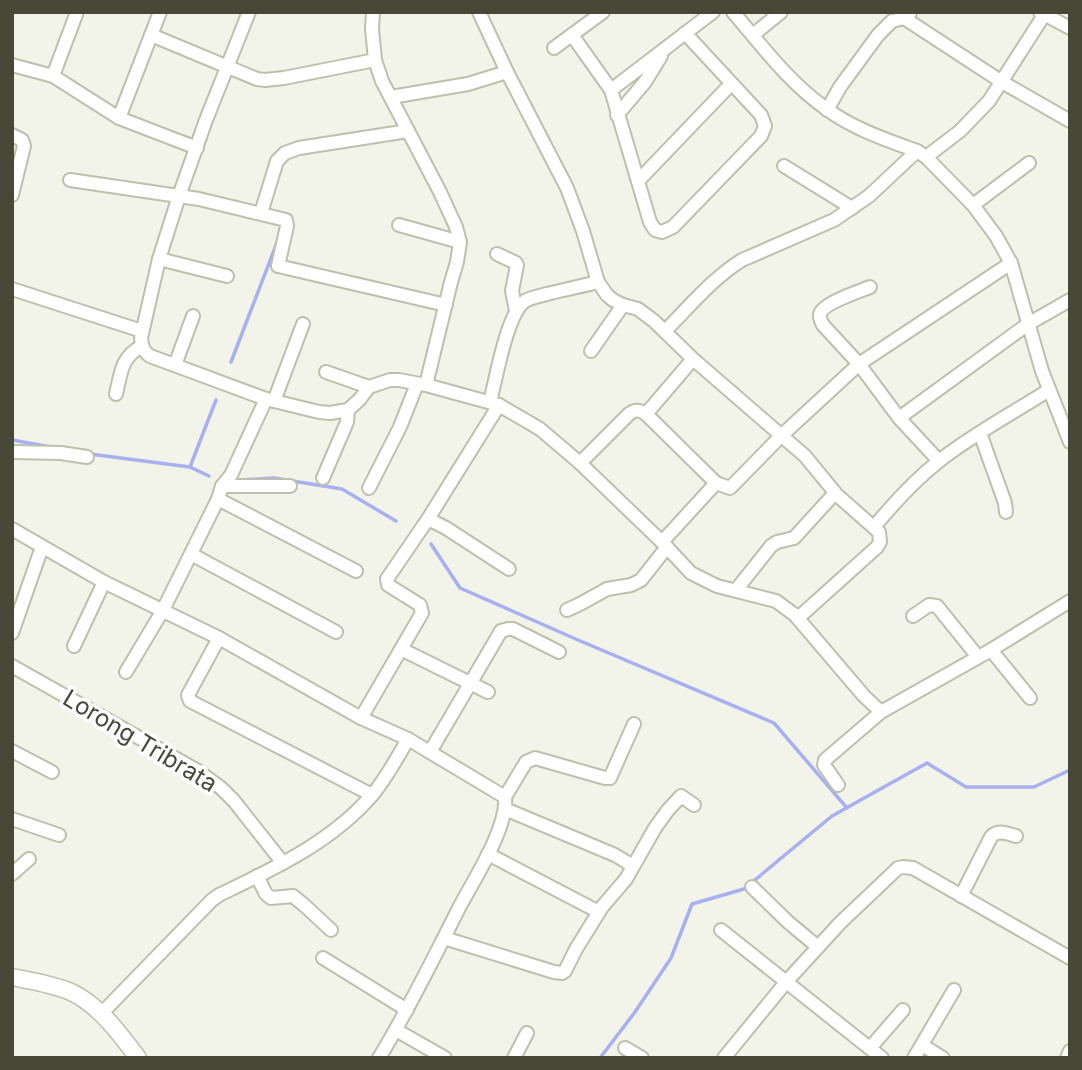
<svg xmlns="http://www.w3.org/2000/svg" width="1082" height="1070" font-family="Inter,sans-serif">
<rect width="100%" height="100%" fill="#f2f4ea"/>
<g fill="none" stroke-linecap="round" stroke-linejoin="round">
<g stroke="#a8b0ef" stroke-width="3.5">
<path d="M231 362 278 240"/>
<path d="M12 440 51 447"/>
<path d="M90 454 190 467 209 476"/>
<path d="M190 467 216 400"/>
<path d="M240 480 274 478 342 489 396 521"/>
<path d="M431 544 460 588 578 640 774 723 847 808"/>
<path d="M600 1058 635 1012 671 958 692 904 744 889 832 816 927 763 966 787H1034L1070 770"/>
</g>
<defs>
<g id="minor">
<path d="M249 12 206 120 179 196 159 259 141 338C142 346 143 351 150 356L266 399 319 412 330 413 348 410 360 399 369 387 390 380H399L426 385 499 405 540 429 580 463 662 542 691 573 717 586 776 601 795 615 864 696 881 712"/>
<path d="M373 12 372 29 375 60 382 81 440 192 456 227 460 242 457 262 451 282 426 385"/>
<path d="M479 12 507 72 567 188 583 231 598 282 607 295 613 300 623 305 638 309 654 321 693 359 805 456 837 495 879 532 880 542 877 547 798 618"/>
<path d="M733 12C762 46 790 84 828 110 854 129 887 140 917 151L926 157 973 205 996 236 1011 263 1042 371 1070 442"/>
<path d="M1040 12 1070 28"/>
<path d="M904 18 1002 82 1070 121"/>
<path d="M151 35 257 79 265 80 284 78 375 60"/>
<path d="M572 35 611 90 650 222 655 230 662 232 673 227 761 136 765 126 761 115 685 33"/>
<path d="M753 35 781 12"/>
<path d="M554 48 603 12"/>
<path d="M12 65 53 76 119 118 197 148"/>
<path d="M53 76 77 12"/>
<path d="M611 90 713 12"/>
<path d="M391 97 468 84 507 72"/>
<path d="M827 110 840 87 878 35 892 21 904 18 910 13"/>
<path d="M617 115 645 82 661 56"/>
<path d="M119 118 160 12"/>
<path d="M12 135 22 140 24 146 12 195"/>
<path d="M926 157 960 131 989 101 1044 15"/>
<path d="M784 166 852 208"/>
<path d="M70 180 199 199 286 220 287 226 278 266 446 305"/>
<path d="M638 181 731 84"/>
<path d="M973 205 1029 163"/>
<path d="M261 213 277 161 285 153 299 148 408 131"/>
<path d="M399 225 460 242"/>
<path d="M497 254 516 263 517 265 512 291 516 311"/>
<path d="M159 259 227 276"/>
<path d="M870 287C860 291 823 303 820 314 819 318 821 321 823 325L859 364 899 418 939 461"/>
<path d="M12 289 142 331"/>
<path d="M665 331C690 306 713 278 742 260L834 220 869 196 917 151"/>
<path d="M591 351 623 305"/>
<path d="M175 365 193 316"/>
<path d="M326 372 369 387"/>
<path d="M116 394C121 373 121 357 142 346"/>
<path d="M274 401 303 324"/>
<path d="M490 402C496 379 507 313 525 301 532 297 543 295 551 293 567 289 582 286 598 282"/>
<path d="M646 414 693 359"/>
<path d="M899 418 1028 324 1070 300"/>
<path d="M980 433 1005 503 1006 512"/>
<path d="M12 452 61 453 87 457"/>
<path d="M580 463 629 414C635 409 640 410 646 414L716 483 730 488 781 436 859 364 1011 263"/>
<path d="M323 478 347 422 348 410"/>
<path d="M222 486H290"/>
<path d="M369 488 400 427 417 384"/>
<path d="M218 499 356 571"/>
<path d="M428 519 446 528 509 569"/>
<path d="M874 527C893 504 915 480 939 461 973 434 1013 413 1049 390"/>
<path d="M12 529 104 582 219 638 361 718 408 739 505 797C508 827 475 878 460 906 434 957 409 1009 379 1058"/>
<path d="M662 542 716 483"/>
<path d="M191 554 336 632"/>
<path d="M736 590 771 546 777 542 794 538 835 493"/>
<path d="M567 610 580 604 607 589 631 585 641 580 667 547"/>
<path d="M913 616 929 605 937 606 978 657"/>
<path d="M12 633 42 547"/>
<path d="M219 638 188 695 190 701 372 795"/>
<path d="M74 646 104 582"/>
<path d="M401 649 488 692"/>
<path d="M991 650 1030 698"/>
<path d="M12 666 198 771 221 788 234 801 283 863"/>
<path d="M126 672 163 610 218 499 222 486 231 475 266 399"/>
<path d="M361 718 422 613 420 605 388 585 387 579 428 519 499 405"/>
<path d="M12 751 52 772"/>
<path d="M430 752 501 631 508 629H513L559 652"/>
<path d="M838 785 824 765 825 760 881 712 991 650 1070 601"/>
<path d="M505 797 526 762 535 758 605 778H610L634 724"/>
<path d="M505 809 615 855 633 866"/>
<path d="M12 819 59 835"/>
<path d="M488 854 599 912"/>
<path d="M12 874 29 859"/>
<path d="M257 876 266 894 271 898 293 896 304 905 331 930"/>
<path d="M752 887 788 922 818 947"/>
<path d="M961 896 991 837C998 829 1008 834 1016 836"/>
<path d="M721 930 882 1058"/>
<path d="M444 938 554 972 562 973 565 971 576 949 602 907 626 879 655 828 668 810 681 796 694 805"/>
<path d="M323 958 407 1010"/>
<path d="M101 1014 212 900 219 895C275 868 332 842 373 794 387 777 397 758 408 739"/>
<path d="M396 1030 445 1058"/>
<path d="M922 1045 943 1058"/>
<path d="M625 1048 642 1058"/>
<path d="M870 1048 903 1010"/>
<path d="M514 1058 527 1033"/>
<path d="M724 1058 787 981 840 923 898 868 903 867 913 868 1070 958"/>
<path d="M914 1058 954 990"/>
<path d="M1067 1058 1070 1051"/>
</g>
<path id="tertiary" d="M12 977C32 981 53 984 71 992 99 1005 120 1034 138 1058"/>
</defs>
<use href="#minor" stroke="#bdc0ac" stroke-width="16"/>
<use href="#tertiary" stroke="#bdc0ac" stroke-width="19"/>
<use href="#minor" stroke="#fff" stroke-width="12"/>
<use href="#tertiary" stroke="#fff" stroke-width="16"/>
</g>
<g text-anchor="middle" stroke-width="7" stroke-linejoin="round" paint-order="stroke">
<g font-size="24" fill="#474838" stroke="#fff">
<text transform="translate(140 741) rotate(31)" y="8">Lorong Tribrata</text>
</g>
</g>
<rect width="1082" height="1070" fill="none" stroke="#474838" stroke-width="28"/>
</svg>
